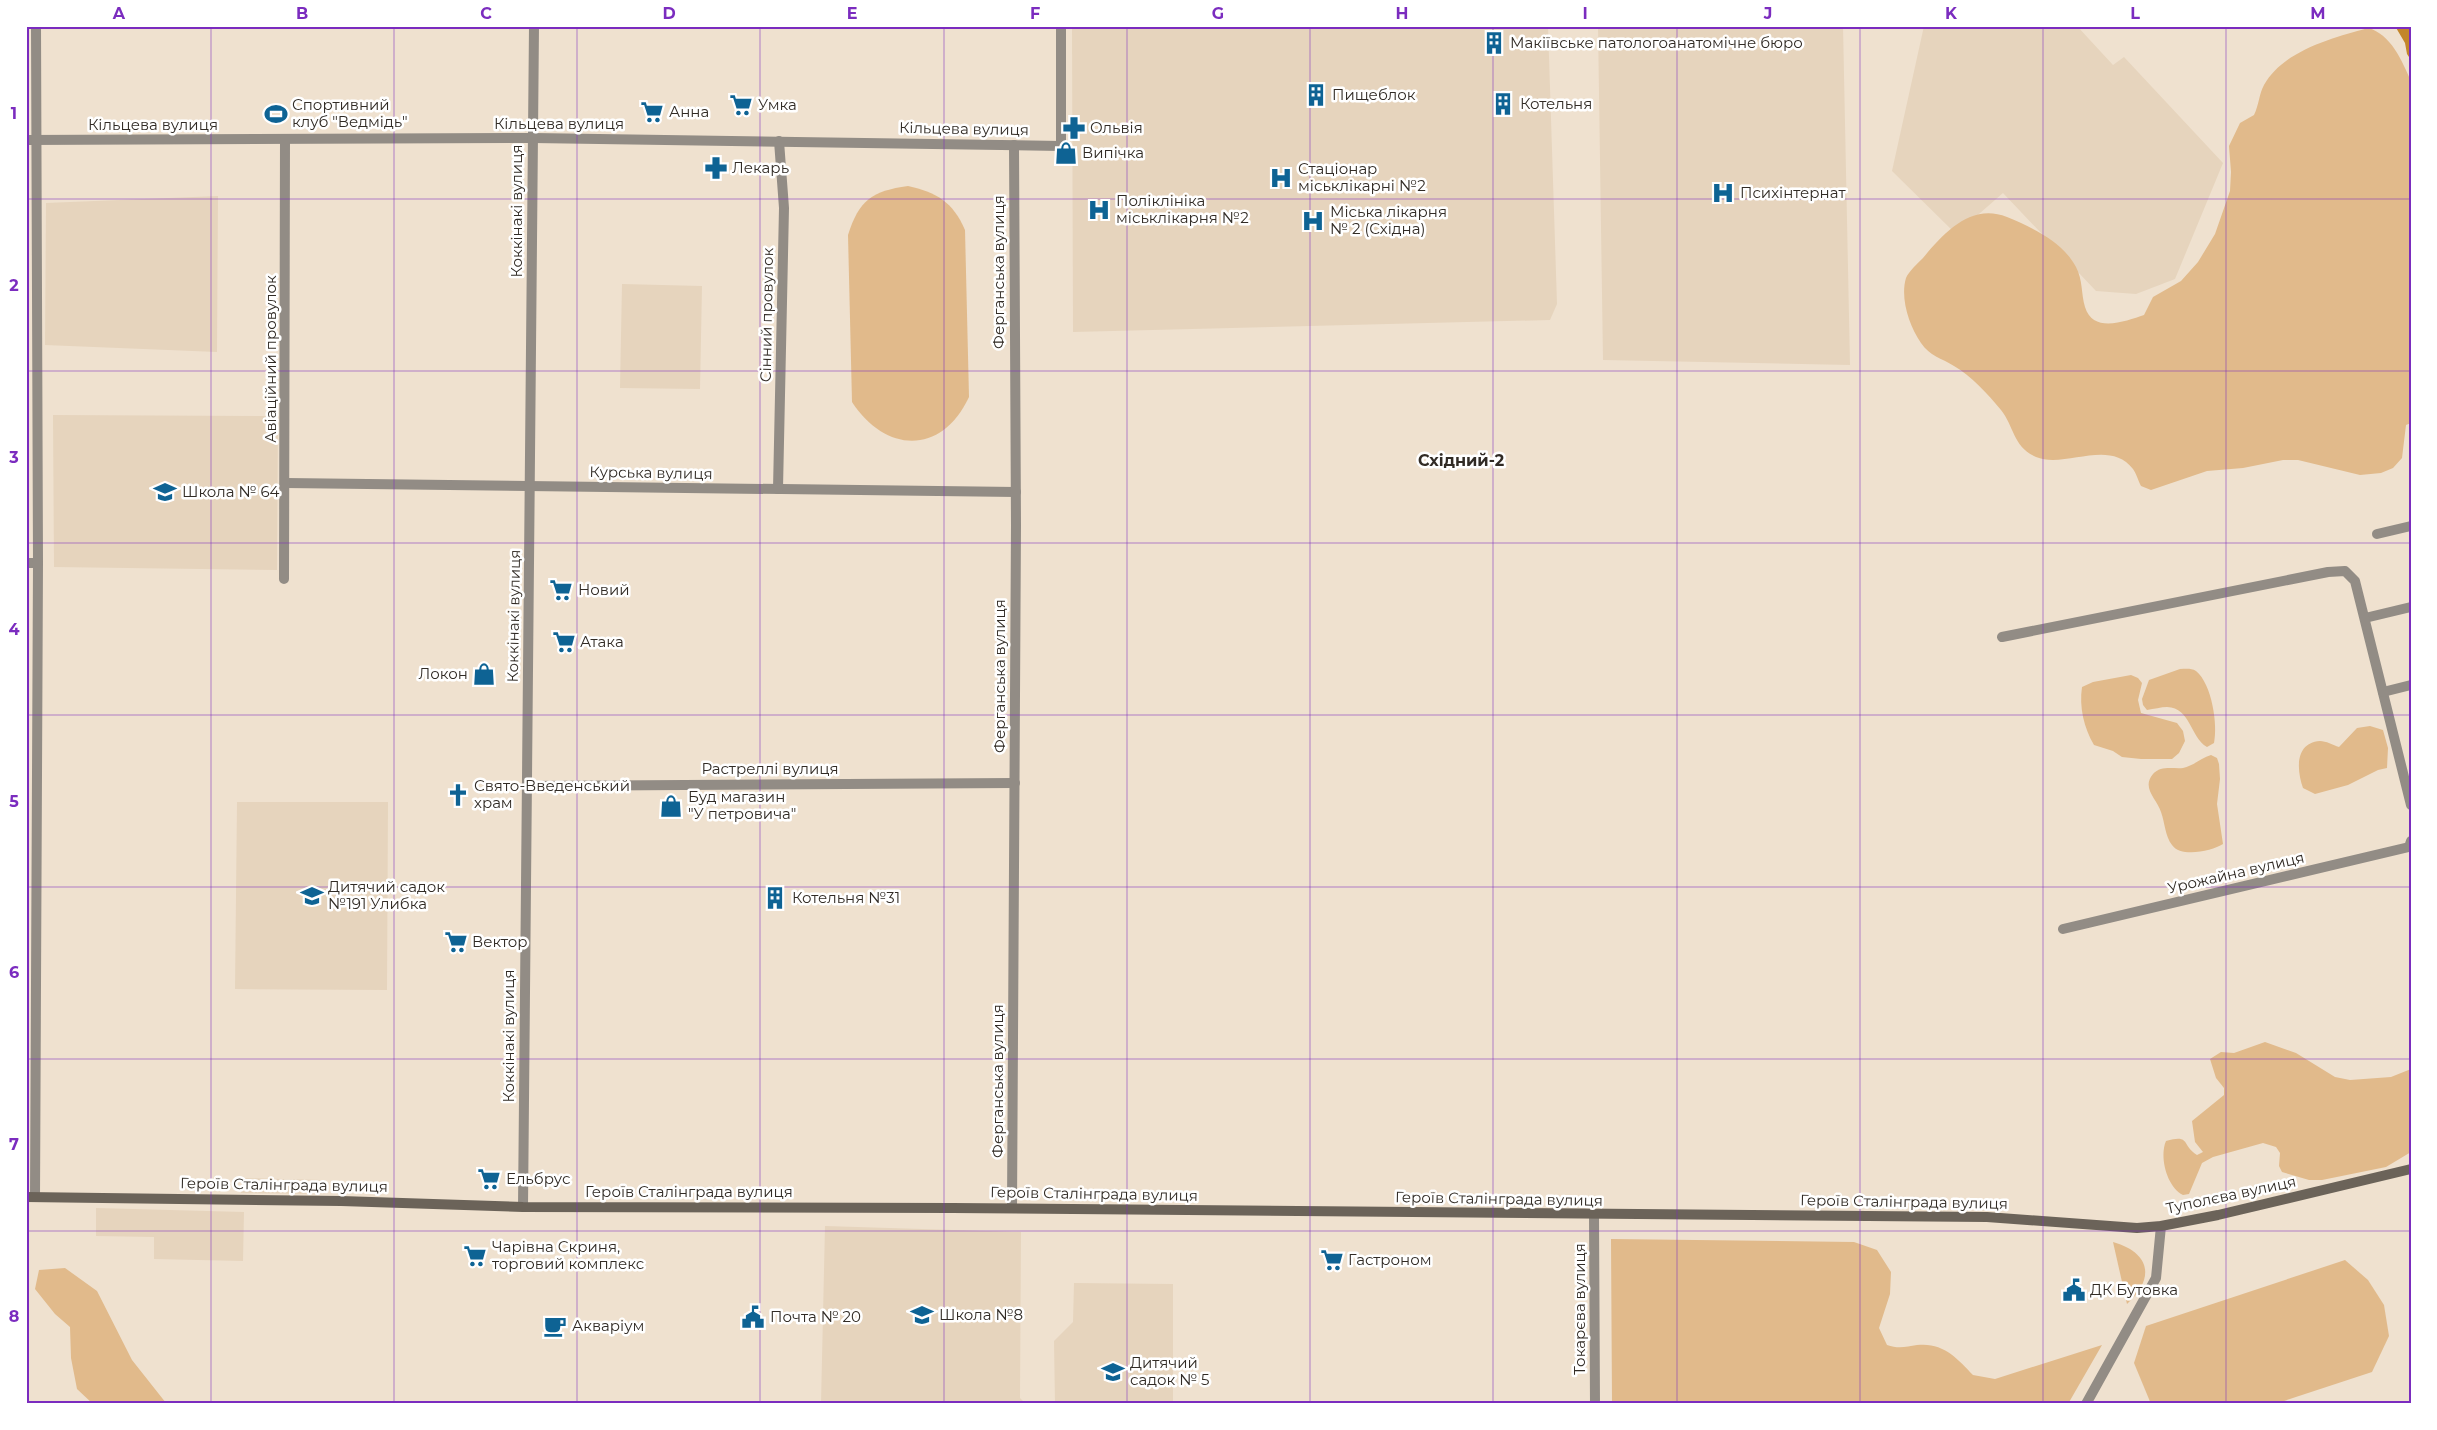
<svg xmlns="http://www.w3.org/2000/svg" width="2437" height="1430" font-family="Montserrat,sans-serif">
<rect width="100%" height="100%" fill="#efe1cf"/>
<g fill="#e6d4bd">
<path d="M1072 26H1548L1557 304 1550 320 1073 332Z"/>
<path d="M1598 26H1843L1850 365 1603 360Z"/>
<path d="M1924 26H2077L2113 65 2124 57 2223 163 2175 279 2136 294 2096 291 2003 193 1956 234 1892 171Z"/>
<path d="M218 196 217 352 45 345 46 203Z"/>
<path d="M622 284 702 286 700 389 620 388Z"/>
<path d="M53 415 278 416 277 570 54 567Z"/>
<path d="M237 802H388L387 990 235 989Z"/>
<path d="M241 1178 321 1180V1194L241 1193Z"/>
<path d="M96 1208 244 1212 243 1261 154 1259V1237L96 1236Z"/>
<path d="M825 1226 1021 1232 1020 1398 1026 1404H821Z"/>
<path d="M1074 1283 1173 1284V1404H1055L1054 1341 1073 1322Z"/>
</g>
<g fill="#e1ba8b">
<path d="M2368 28C2391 34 2402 61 2411 81V423L2406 425 2402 458 2393 468 2381 473 2360 475 2298 460H2283L2243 468 2207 471 2151 490 2141 486C2138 480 2136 473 2133 469 2109 438 2065 469 2036 457 2013 447 2014 426 2001 410 1988 394 1971 376 1954 366 1941 358 1930 356 1921 343 1909 326 1900 298 1906 278 1909 271 1918 263 1923 258 1945 232 1971 203 2007 217 2033 228 2062 241 2076 267 2083 280 2081 294 2085 307 2093 334 2126 321 2144 315L2153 297 2181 281 2198 262 2215 234 2230 191 2231 172 2229 146 2240 123 2254 115C2259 105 2259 94 2264 85 2284 50 2333 38 2368 28Z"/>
<path d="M908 186C936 192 953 202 965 230L969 397C942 455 886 454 852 402L848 235C859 200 872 191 908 186Z"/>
<path d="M2180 669C2186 669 2191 668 2196 671 2212 684 2218 725 2214 743L2207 747C2190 737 2191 708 2167 707 2161 707 2154 709 2147 710L2143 705 2142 699 2149 680Z"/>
<path d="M2131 675 2138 678 2142 683 2138 700 2141 713 2177 723 2183 731 2185 741 2179 753 2172 759H2141L2122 757 2113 751 2094 745C2084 728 2079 707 2082 687L2093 682Z"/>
<path d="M2370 726 2383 730 2388 748 2387 768 2378 770 2348 785 2315 794 2303 788C2297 771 2294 743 2320 741 2326 741 2333 745 2339 747L2357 728Z"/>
<path d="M2211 755 2217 758 2219 764 2220 779 2217 804 2223 844C2212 851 2181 858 2172 845 2165 836 2165 823 2161 812 2157 799 2141 788 2153 774 2161 765 2173 769 2183 768 2193 766 2201 758 2211 755Z"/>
<path d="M2265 1042 2296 1053 2335 1077 2350 1080 2391 1077 2411 1069V1152L2386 1167 2322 1180H2309L2282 1172 2279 1166 2280 1153 2276 1147 2263 1143 2213 1157 2202 1163 2189 1194 2183 1195C2167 1187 2159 1157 2166 1141 2191 1134 2181 1145 2197 1155L2203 1152 2195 1142 2192 1121 2224 1095V1088L2216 1078 2210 1059 2221 1052 2234 1053Z"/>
<path d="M1611 1239 1854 1242 1877 1250 1891 1272 1890 1294 1879 1328 1887 1345C1898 1349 1906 1347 1917 1345 1943 1342 1957 1358 1973 1375L1995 1379 2102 1345 2068 1404H1612Z"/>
<path d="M2113 1242C2151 1253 2155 1279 2127 1304Z"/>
<path d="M2345 1260 2368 1280 2384 1305 2389 1336 2372 1372 2275 1404H2151L2134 1363 2146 1326Z"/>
<path d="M65 1268 97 1291 132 1360 166 1403 232 1404H93L77 1389 71 1358 70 1327 55 1314 35 1289 39 1270Z"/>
</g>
<path fill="#c3862a" d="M2395 26H2411V60L2407 54 2405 43Z"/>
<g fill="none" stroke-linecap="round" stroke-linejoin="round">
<g stroke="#928c85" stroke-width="10">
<path d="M26 140 533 138"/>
<path d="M286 483 1016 492"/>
<path d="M778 489 784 208 779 141"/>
<path d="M2377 534 2411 526"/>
<path d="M26 563H38"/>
<path d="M284 579 285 139"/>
<path d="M2365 618 2411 607"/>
<path d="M2002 637 2328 572 2345 571 2355 581 2411 805"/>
<path d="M2383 692 2411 685"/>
<path d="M526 786 1015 783"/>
<path d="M2063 929 2409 847 2411 841"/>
<path d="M35 1197 38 563 36 26"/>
<path d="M1012 1208 1016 525 1014 145"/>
<path d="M1594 1215 1595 1404"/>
</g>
<g stroke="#928c85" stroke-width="10">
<path d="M533 138 1061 146V26"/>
<path d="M523 1207 534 26"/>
<path d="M2086 1404 2156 1278 2161 1226"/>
</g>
<path stroke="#6b6359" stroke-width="10" d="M26 1197 341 1201 523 1207 952 1208 1987 1217 2137 1228 2161 1226 2218 1215 2411 1169"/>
</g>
<path fill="none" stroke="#7b2cbf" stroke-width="1" stroke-opacity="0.55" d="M211 26V1404M394 26V1404M577 26V1404M760 26V1404M944 26V1404M1127 26V1404M1310 26V1404M1493 26V1404M1677 26V1404M1860 26V1404M2043 26V1404M2226 26V1404M26 199H2411M26 371H2411M26 543H2411M26 715H2411M26 887H2411M26 1059H2411M26 1231H2411"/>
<defs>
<symbol id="building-bare" viewBox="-9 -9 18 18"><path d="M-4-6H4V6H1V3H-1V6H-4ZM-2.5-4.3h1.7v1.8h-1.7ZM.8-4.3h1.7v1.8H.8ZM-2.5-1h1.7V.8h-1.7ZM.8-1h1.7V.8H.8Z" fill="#0e6394" stroke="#fff" stroke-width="2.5" paint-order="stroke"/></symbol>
<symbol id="supermarket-bare" viewBox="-9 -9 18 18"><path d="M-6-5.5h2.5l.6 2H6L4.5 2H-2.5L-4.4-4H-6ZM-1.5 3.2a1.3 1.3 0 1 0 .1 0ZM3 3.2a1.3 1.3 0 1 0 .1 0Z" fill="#0e6394" stroke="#fff" stroke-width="2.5" paint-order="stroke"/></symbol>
<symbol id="stadium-bare" viewBox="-9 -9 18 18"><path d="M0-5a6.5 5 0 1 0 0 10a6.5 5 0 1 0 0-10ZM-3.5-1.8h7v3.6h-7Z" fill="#0e6394" stroke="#fff" stroke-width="2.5" paint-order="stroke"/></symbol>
<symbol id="pharmacy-bare" viewBox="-9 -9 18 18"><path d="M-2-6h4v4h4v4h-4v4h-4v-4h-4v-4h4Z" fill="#0e6394" stroke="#fff" stroke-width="2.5" paint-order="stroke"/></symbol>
<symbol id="shop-bare" viewBox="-9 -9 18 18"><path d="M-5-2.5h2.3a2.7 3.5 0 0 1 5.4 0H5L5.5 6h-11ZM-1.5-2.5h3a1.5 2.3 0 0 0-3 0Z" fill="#0e6394" stroke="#fff" stroke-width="2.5" paint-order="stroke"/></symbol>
<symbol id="hospital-bare" viewBox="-9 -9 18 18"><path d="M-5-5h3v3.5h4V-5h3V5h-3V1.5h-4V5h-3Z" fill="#0e6394" stroke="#fff" stroke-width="2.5" paint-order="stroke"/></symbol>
<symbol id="school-bare" viewBox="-9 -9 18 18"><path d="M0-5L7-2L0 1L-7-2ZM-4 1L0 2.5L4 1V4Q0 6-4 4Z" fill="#0e6394" stroke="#fff" stroke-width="2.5" paint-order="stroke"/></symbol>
<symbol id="church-bare" viewBox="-9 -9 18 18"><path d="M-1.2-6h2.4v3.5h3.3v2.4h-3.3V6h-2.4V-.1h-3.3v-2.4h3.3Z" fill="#0e6394" stroke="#fff" stroke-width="2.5" paint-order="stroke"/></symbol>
<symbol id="civic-bare" viewBox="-9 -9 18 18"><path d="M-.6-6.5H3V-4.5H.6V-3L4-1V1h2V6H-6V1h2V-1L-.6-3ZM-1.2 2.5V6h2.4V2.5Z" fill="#0e6394" stroke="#fff" stroke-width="2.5" paint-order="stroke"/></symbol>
<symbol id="cafe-bare" viewBox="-9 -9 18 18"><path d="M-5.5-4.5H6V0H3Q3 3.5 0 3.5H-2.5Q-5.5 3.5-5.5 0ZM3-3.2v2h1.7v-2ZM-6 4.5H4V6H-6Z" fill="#0e6394" stroke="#fff" stroke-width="2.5" paint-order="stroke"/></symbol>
</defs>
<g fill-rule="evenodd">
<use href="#building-bare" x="1478" y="27" width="32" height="32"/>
<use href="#building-bare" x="1300" y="79" width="32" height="32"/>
<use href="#building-bare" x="1487" y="88" width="32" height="32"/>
<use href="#supermarket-bare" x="725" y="89" width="32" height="32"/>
<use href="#supermarket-bare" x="636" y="96" width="32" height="32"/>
<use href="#stadium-bare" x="260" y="98" width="32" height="32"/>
<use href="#pharmacy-bare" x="1058" y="112" width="32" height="32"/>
<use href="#shop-bare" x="1050" y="137" width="32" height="32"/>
<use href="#pharmacy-bare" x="700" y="152" width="32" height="32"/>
<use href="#hospital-bare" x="1265" y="162" width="32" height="32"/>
<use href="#hospital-bare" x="1707" y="177" width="32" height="32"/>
<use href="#hospital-bare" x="1083" y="194" width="32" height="32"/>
<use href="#hospital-bare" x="1297" y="205" width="32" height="32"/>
<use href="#school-bare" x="149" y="476" width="32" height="32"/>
<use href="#supermarket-bare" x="545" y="574" width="32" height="32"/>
<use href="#supermarket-bare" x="548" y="626" width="32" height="32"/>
<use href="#shop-bare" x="468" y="658" width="32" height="32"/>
<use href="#church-bare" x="442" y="779" width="32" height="32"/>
<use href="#shop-bare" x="655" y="790" width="32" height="32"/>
<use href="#school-bare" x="296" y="880" width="32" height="32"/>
<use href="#building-bare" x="759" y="882" width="32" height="32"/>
<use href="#supermarket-bare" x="440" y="926" width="32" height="32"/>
<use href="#supermarket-bare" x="473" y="1163" width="32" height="32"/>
<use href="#supermarket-bare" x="459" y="1240" width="32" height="32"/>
<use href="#supermarket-bare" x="1316" y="1244" width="32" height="32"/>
<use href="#civic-bare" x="2058" y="1274" width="32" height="32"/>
<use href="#school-bare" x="906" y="1299" width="32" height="32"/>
<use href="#civic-bare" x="737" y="1301" width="32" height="32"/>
<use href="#cafe-bare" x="539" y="1310" width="32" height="32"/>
<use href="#school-bare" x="1097" y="1356" width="32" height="32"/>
</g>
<g text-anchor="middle" stroke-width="5" stroke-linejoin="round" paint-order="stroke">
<g font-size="15" fill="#312b25" stroke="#fff" text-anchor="start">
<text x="1510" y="48">Макіївське патологоанатомічне бюро</text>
<text x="1332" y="100">Пищеблок</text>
<text x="1520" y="109">Котельня</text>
<text x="292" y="110">Спортивний<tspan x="292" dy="17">клуб "Ведмідь"</tspan></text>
<text x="758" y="110">Умка</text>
<text x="669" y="117">Анна</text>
<text x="1090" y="133">Ольвія</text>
<text x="1082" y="158">Випічка</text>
<text x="732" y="173">Лекарь</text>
<text x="1298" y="174">Стаціонар<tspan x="1298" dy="17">міськлікарні №2</tspan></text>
<text x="1740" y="198">Психінтернат</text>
<text x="1116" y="206">Поліклініка<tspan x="1116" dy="17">міськлікарня №2</tspan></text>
<text x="1330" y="217">Міська лікарня<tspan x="1330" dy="17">№ 2 (Східна)</tspan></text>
<text x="182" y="497">Школа № 64</text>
<text x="578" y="595">Новий</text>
<text x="580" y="647">Атака</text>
<text x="468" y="679" text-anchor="end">Локон</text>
<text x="474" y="791">Свято-Введенський<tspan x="474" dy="17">храм</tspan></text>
<text x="688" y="802">Буд магазин<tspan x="688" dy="17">"У петровича"</tspan></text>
<text x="328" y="892">Дитячий садок<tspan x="328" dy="17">№191 Улибка</tspan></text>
<text x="792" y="903">Котельня №31</text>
<text x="472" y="947">Вектор</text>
<text x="506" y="1184">Ельбрус</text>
<text x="492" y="1252">Чарівна Скриня,<tspan x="492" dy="17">торговий комплекс</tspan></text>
<text x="1348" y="1265">Гастроном</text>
<text x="2090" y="1295">ДК Бутовка</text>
<text x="939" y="1320">Школа №8</text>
<text x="770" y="1322">Почта № 20</text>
<text x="572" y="1331">Акваріум</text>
<text x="1130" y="1368">Дитячий<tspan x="1130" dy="17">садок № 5</tspan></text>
</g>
<g font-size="15" fill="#312b25" stroke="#fff">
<text x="559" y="129">Кільцева вулиця</text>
<text x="153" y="130">Кільцева вулиця</text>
<text transform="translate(964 129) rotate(1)" y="5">Кільцева вулиця</text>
<text transform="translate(517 211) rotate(-90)" y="5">Коккінакі вулиця</text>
<text transform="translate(999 272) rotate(-90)" y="5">Ферганська вулиця</text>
<text transform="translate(767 315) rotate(-89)" y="5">Сінний провулок</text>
<text transform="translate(271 359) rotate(-90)" y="5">Авіаційний провулок</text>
<text transform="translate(651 473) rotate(1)" y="5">Курська вулиця</text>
<text transform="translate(514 616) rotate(-89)" y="5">Коккінакі вулиця</text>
<text transform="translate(1000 676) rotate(-90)" y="5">Ферганська вулиця</text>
<text x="770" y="774">Растреллі вулиця</text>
<text transform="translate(2236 873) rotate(-13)" y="5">Урожайна вулиця</text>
<text transform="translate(509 1036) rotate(-90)" y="5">Коккінакі вулиця</text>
<text transform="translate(998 1081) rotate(-90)" y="5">Ферганська вулиця</text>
<text transform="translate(284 1185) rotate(1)" y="5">Героїв Сталінграда вулиця</text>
<text x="689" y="1197">Героїв Сталінграда вулиця</text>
<text transform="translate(1094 1194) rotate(1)" y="5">Героїв Сталінграда вулиця</text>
<text transform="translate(2231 1195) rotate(-12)" y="5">Туполєва вулиця</text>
<text transform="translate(1499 1199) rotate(1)" y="5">Героїв Сталінграда вулиця</text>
<text transform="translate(1904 1202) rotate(1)" y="5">Героїв Сталінграда вулиця</text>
<text transform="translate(1580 1309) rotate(-90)" y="5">Токарєва вулиця</text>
</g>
<g font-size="16" font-weight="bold" fill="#312b25" stroke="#fff">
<text x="1461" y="466">Східний-2</text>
</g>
</g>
<rect width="2437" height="1430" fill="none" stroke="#ffffff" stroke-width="55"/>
<rect x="28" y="28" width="2382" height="1374" fill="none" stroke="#7b2cbf" stroke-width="2"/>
<g font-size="16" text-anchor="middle" font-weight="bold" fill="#7b2cbf">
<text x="119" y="19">A</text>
<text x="302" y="19">B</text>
<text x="486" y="19">C</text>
<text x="669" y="19">D</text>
<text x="852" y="19">E</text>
<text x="1035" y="19">F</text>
<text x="1218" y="19">G</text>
<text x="1402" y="19">H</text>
<text x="1585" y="19">I</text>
<text x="1768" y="19">J</text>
<text x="1951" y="19">K</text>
<text x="2135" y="19">L</text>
<text x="2318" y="19">M</text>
<text x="14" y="119">1</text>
<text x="14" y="291">2</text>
<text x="14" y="463">3</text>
<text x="14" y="635">4</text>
<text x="14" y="807">5</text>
<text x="14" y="978">6</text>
<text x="14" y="1150">7</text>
<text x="14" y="1322">8</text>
</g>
</svg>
